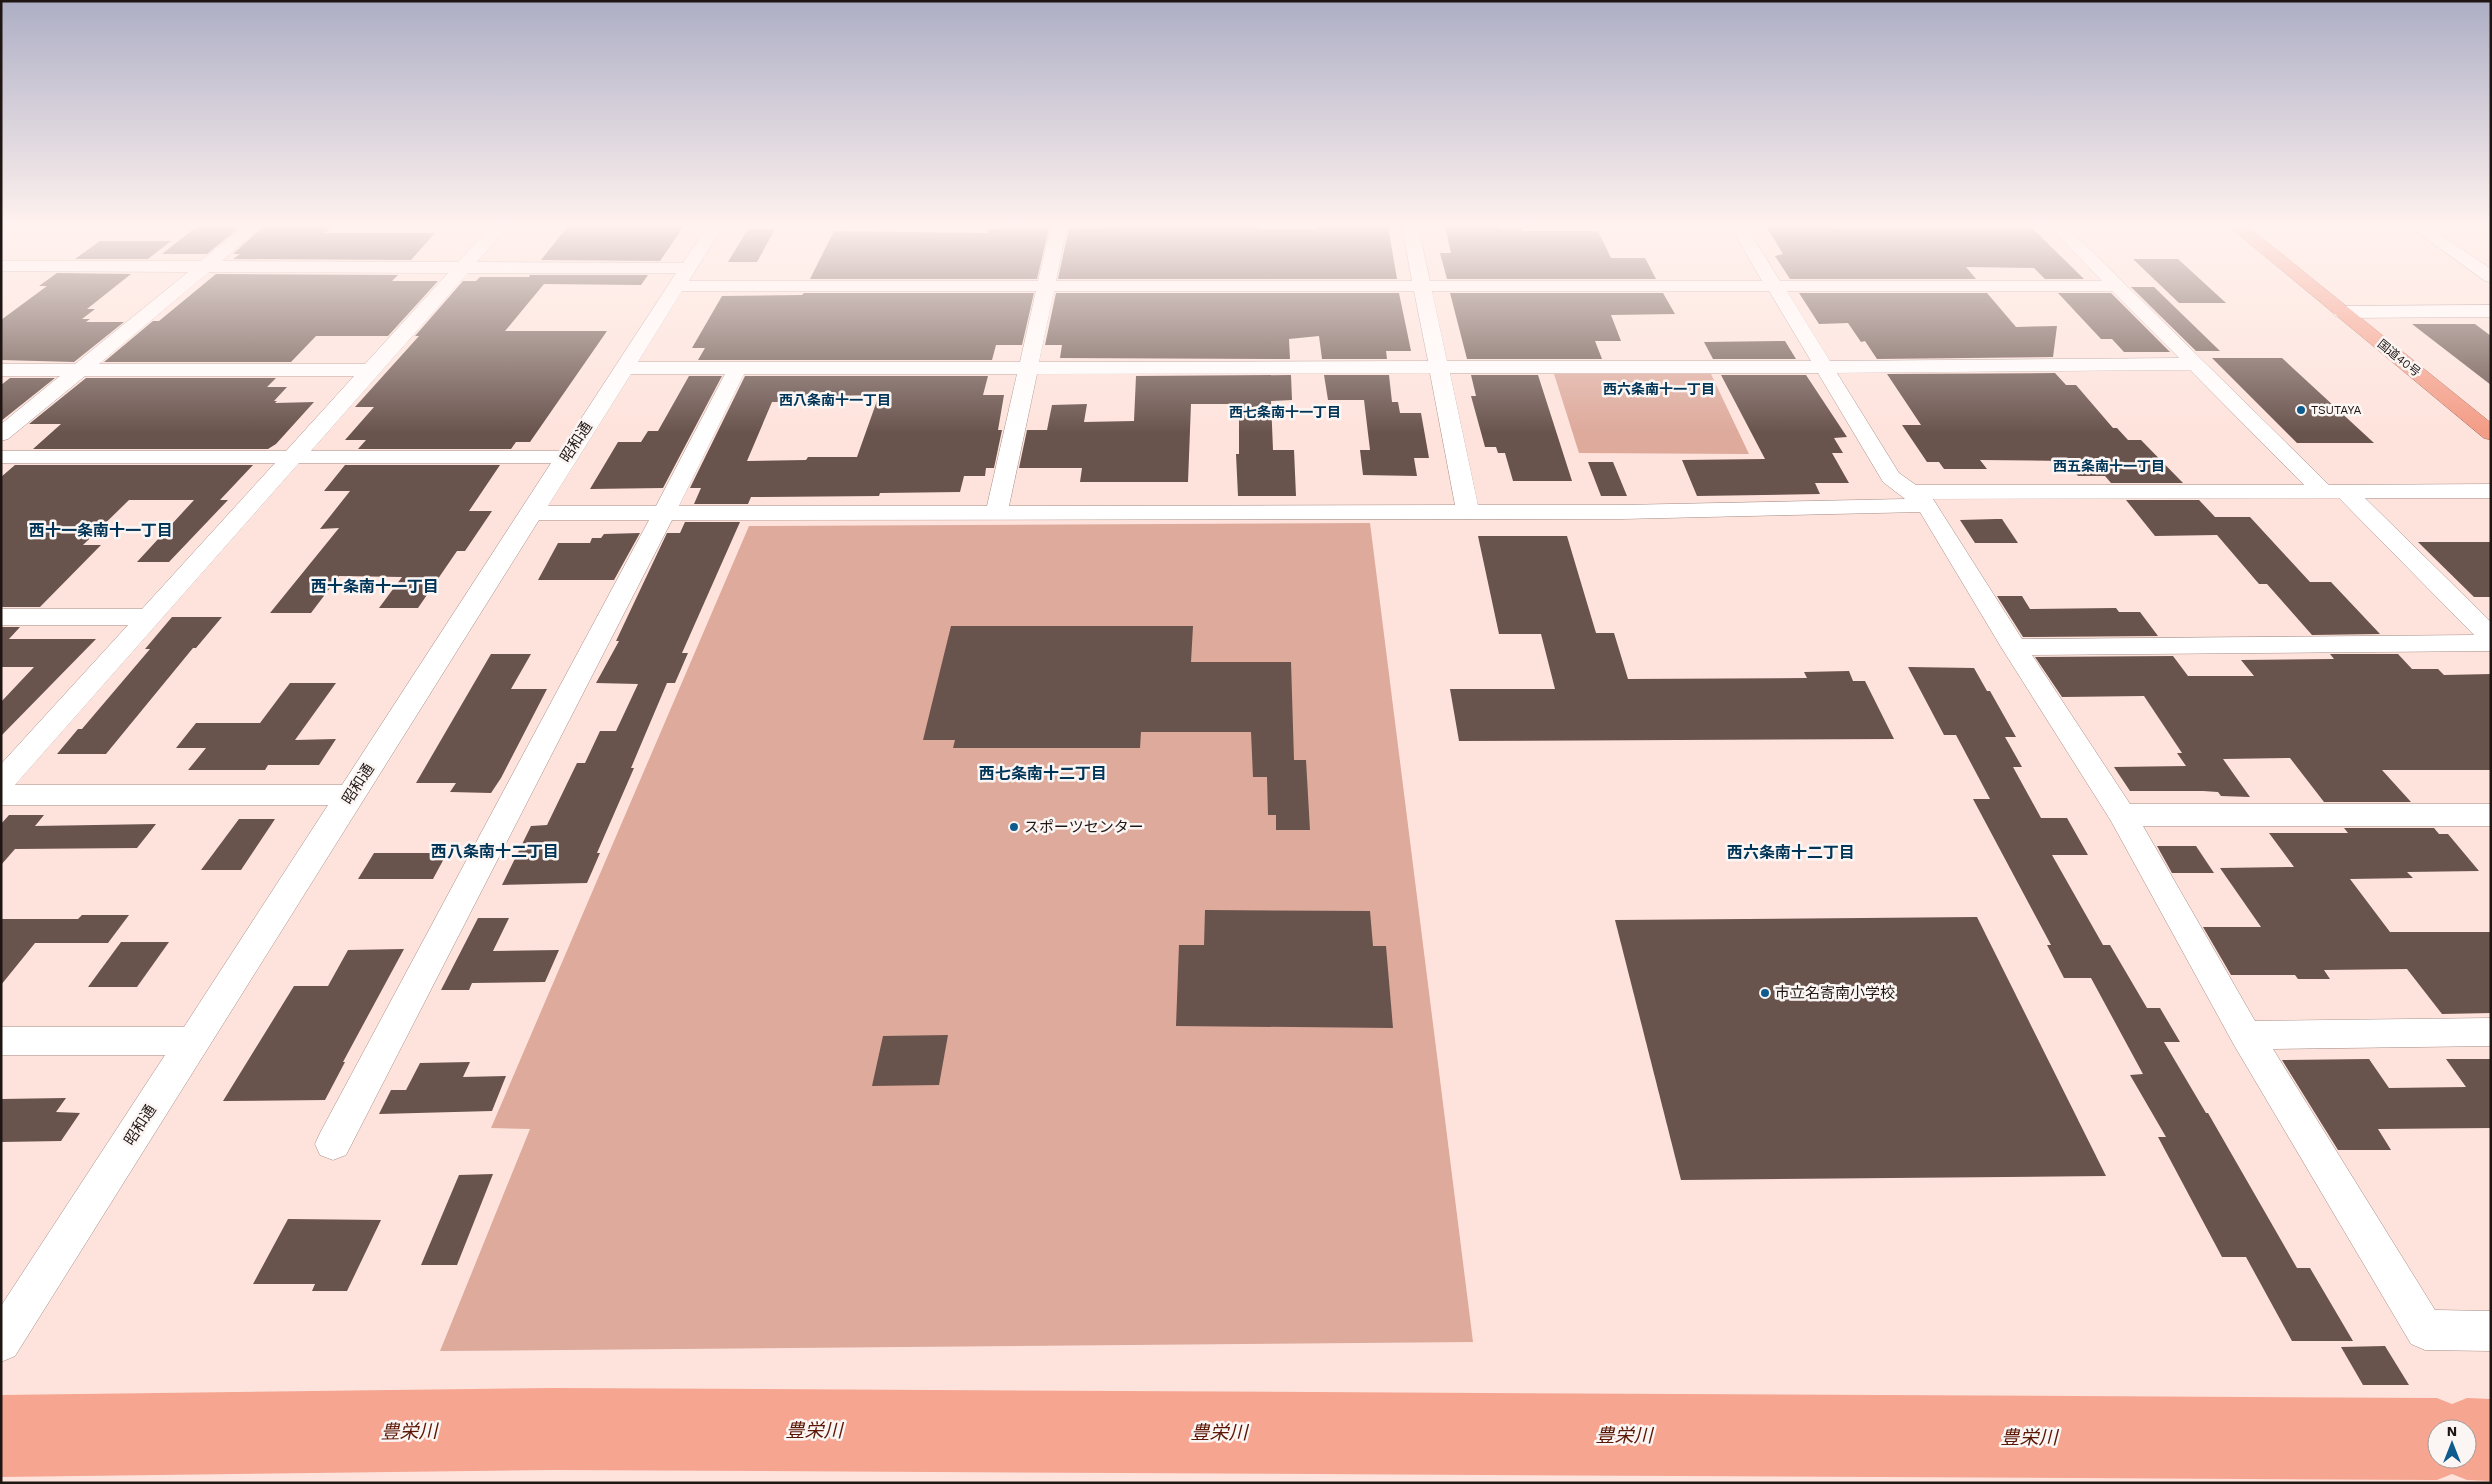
<svg xmlns="http://www.w3.org/2000/svg" width="2492" height="1484" font-family="'Work Sans','Noto Sans JP',sans-serif">
<rect width="100%" height="100%" fill="#fee3dc"/>
<g fill="#ddaa9c">
<path d="M1554 374H1711L1749 454 1579 453Z"/>
<path d="M1370 523 1473 1342 440 1351 530 1129 491 1128 749 526Z"/>
</g>
<g fill="none" stroke-linecap="round" stroke-linejoin="round">
<path fill="#f5a590" fill-rule="evenodd" d="M553 1388 2437 1398 2452 1404 2467 1398 2491 1399V1481L2467 1480 2452 1474 2437 1480 553 1470 1 1477V1395ZM2437 1429H2467V1459H2437Z"/>
</g>
<g fill="#69534d" fill-rule="evenodd">
<path d="M568 226H684L660 261 541 260Z"/>
<path d="M1155 226H1257L1258 229H1316L1315 226H1388L1397 279H1058L1069 228Z"/>
<path d="M1445 226H1500V228H1522L1523 231H1598L1611 258H1645L1656 279H1447L1440 253H1451Z"/>
<path d="M1766 226H1835L1837 228H2032L2084 279H2045L2034 268 1966 267 1976 279H1790L1775 256 1783 254Z"/>
<path d="M196 227H240L207 254H162Z"/>
<path d="M263 227H331L325 233H435L411 260 233 259 240 254H233Z"/>
<path d="M1018 228H1049L1037 279H810L834 231 987 233 989 229Z"/>
<path d="M748 229H775L757 262H728Z"/>
<path d="M100 241H171L148 259H75Z"/>
<path d="M2133 259H2178L2226 303H2179Z"/>
<path d="M57 273 131 274 87 309H95L82 319H90L86 322H124L74 362 1 360V320L47 286H39Z"/>
<path d="M216 274 398 275 392 281H438L388 336H316L291 362H104L153 321H159Z"/>
<path d="M530 275H648L641 285 544 284 505 331H607L530 442H516L511 449H358L366 440H345L374 407H355L419 336H415L463 281H476L480 277H529Z"/>
<path d="M2131 287H2154L2220 351H2196Z"/>
<path d="M804 293H1034L1022 345H996L992 360H698L705 348H692L722 296 802 295Z"/>
<path d="M1056 293H1399L1411 351H1386L1387 359H1322L1319 336 1289 339 1290 359 1060 358 1062 345H1045Z"/>
<path d="M1450 293H1663L1675 314 1611 315 1621 341H1595L1602 359H1467Z"/>
<path d="M1799 293H1987L2016 327 2057 326 2053 357 1877 359 1865 341 1861 342 1848 323 1819 324Z"/>
<path d="M2058 293H2111L2170 352H2124L2112 339H2101Z"/>
<path d="M2412 324H2475L2491 336V385Z"/>
<path d="M1785 341 1796 359H1713L1704 342Z"/>
<path d="M2212 358H2282L2374 443H2297Z"/>
<path d="M2055 373 2066 385H2076L2113 428H2117L2128 440H2141L2183 483H2111L2105 476H2078L2067 461 1980 460 1987 469H1944L1939 462H1927L1902 425H1921L1887 374Z"/>
<path d="M1291 375 1292 400 1271 401 1273 450H1294L1296 496H1238L1236 454H1239V404H1191L1188 482H1080L1082 468H1019L1027 430H1047L1052 405 1087 404 1084 422 1134 421 1136 376Z"/>
<path d="M1324 375H1389L1392 402H1398L1400 413H1421L1429 458H1414L1417 476 1363 475 1360 450H1370L1364 400H1328Z"/>
<path d="M1471 375H1538L1572 481H1513L1505 453H1498L1496 447H1485L1471 396H1476Z"/>
<path d="M1721 375H1806L1847 437 1834 438 1843 453H1832L1849 483H1815L1820 494 1697 496 1682 460 1765 459Z"/>
<path d="M689 376H722L663 488 590 489 618 442H641L648 431H658Z"/>
<path d="M745 376H988L983 395H1004L998 430H1002L994 468H986L985 476H964L960 492 880 493 879 496 751 497 748 504H694L701 488H690ZM879 395 857 457H808L806 460 747 461 772 402H819L821 396Z"/>
<path d="M10 378H55L1 421V385Z"/>
<path d="M86 378H276L267 387H287L274 401H277L275 403 314 402 276 444 268 449H33L61 424H29Z"/>
<path d="M1588 462H1613L1627 496H1601Z"/>
<path d="M15 465H253L220 500H228L169 562H137L194 500H129L83 545H101L40 607H1V477Z"/>
<path d="M345 465H500L469 511H492L465 551H457L418 608H379L402 577 339 576 311 613H270L339 528 320 529 350 491H324Z"/>
<path d="M2126 500H2199L2215 517H2250L2310 582H2331L2380 634 2312 635 2267 584H2259L2217 535 2155 536Z"/>
<path d="M1996 519H2002L2018 543H1975L1960 520Z"/>
<path d="M685 522H740L682 653H688L675 683H667L631 768H634L597 853H600L587 883 502 885 531 826 547 825 577 763H585L600 731H616L638 684 596 683 619 641H616L667 533H680Z"/>
<path d="M640 533 614 580H538L558 543H590L592 538H601L604 534Z"/>
<path d="M1478 536H1567L1596 633H1614L1628 679 1807 678 1804 672 1849 671 1853 681H1865L1894 739 1459 741 1450 689H1555L1541 634H1499Z"/>
<path d="M2418 542H2491V597H2474Z"/>
<path d="M1997 596H2022L2030 609 2116 608 2119 612H2140L2158 636 2023 637Z"/>
<path d="M172 617H222L196 648H193L106 754H57L78 729H82L150 649H145Z"/>
<path d="M951 626H1193L1191 662H1291L1294 760H1306L1310 830H1276V815H1268L1267 777H1253L1251 732H1141L1140 748H953L955 740H923Z"/>
<path d="M1 627H20L9 639H96L1 736V702L34 667H1Z"/>
<path d="M491 654H531L511 689H547L501 778 491 793 450 792 456 783H416Z"/>
<path d="M2330 654H2398L2412 669H2438L2444 675 2491 674V770H2382L2411 802H2324L2290 758 2223 759 2250 797 2221 796 2218 792 2203 791H2130L2114 767 2186 766 2177 753H2182L2144 696 2062 697 2035 657 2173 656 2188 676H2254L2241 660 2334 659Z"/>
<path d="M1908 667 1974 668 1987 691H1990L2016 737H2005L2022 767H2013L2041 818H2067L2088 855H2052L2103 945H2110L2147 1008H2160L2180 1042H2164L2206 1113H2208L2297 1268H2310L2353 1341H2292L2246 1257H2222L2158 1137H2166L2130 1075 2143 1074 2091 978H2064L2047 945H2051L1973 799H1990L1956 735H1944Z"/>
<path d="M290 683H336L295 740 336 739 319 765H268L265 770H188L206 748H176L196 723H260Z"/>
<path d="M9 815H44L35 826 156 824 137 848 15 849 1 865V824Z"/>
<path d="M239 819H275L241 870H201Z"/>
<path d="M2344 828H2434L2439 834H2448L2479 871 2407 872 2413 878 2350 879 2390 932H2491V1013L2442 1014 2407 969 2324 970 2330 979H2298L2295 975H2231L2203 927H2261L2220 868 2294 867 2269 833H2348Z"/>
<path d="M2157 846H2196L2214 873H2172Z"/>
<path d="M374 853H447L433 879H358Z"/>
<path d="M1205 910 1370 911 1373 946H1386L1393 1028 1176 1026 1179 945H1204Z"/>
<path d="M82 915H129L108 943H35L1 985V919H78Z"/>
<path d="M1977 917 2106 1176 1681 1180 1615 920Z"/>
<path d="M478 918H509L493 951 559 950 545 982 472 983 469 990H441Z"/>
<path d="M121 942H169L137 987H88Z"/>
<path d="M404 949 343 1062H345L325 1100 223 1101 294 986H328L348 950Z"/>
<path d="M948 1035 939 1085 872 1086 883 1036Z"/>
<path d="M2369 1059 2389 1088 2466 1087 2446 1059H2491V1128L2378 1129 2391 1150H2338L2282 1060Z"/>
<path d="M470 1062 463 1077 506 1076 492 1111 379 1114 391 1090H406L420 1063Z"/>
<path d="M66 1098 56 1112 80 1113 61 1141 1 1142V1099Z"/>
<path d="M493 1174 457 1265H421L459 1175Z"/>
<path d="M288 1219 381 1220 347 1291H312L315 1284H253Z"/>
<path d="M2385 1346 2409 1385H2363L2341 1347Z"/>
</g>
<g fill="none" stroke-linecap="round" stroke-linejoin="round">
<defs>
<g id="minor">
<path d="M244 226H262L222 261 458 262 491 226H508L477 262 683 263 707 226H723L689 281H1038L1051 226H1067L1056 281H1412L1402 226H1418L1430 281H1762L1730 226H1746L1780 281H2102L2049 226H2066L2329 485 2491 484V498H2365L2491 622V651L2032 655 2130 804H2491V826H2143L2255 1021 2491 1018V1046L2273 1049 2435 1310 2491 1311V1351L2425 1350 2411 1344 2234 1045 2111 821 2001 647 1920 512 1622 519 672 520 346 1155 333 1160 320 1155 315 1144 320 1133 649 520H539L15 1356 1 1362V1306L165 1055H1V1027H184L328 805H1V764L128 625H1V609H142L275 463H1V451H286L354 376H85L8 439 1 441V424L60 376H1V364H75L188 272 1 271V261H201ZM209 272 448 273 365 364H99ZM468 273H676L560 451H311ZM682 291H1036L1020 362H638ZM1054 291H1414L1428 361 1039 362ZM1432 291H1769L1811 361H1447ZM1787 291H2112L2179 358 1830 361ZM2190 370 2304 485H1916L1899 473 1837 373ZM1430 373 1455 505 1009 506 1037 374ZM1450 373H1818L1883 482 1905 499 1622 505H1478ZM631 374H725L656 506H548ZM744 374H1017L987 506H679ZM299 463H551L342 785H15ZM2339 498 2474 635 2022 639 1933 499Z"/>
<path d="M2409 226H2428L2491 269V282L2485 281Z"/>
<path d="M2491 305V317L2342 318 2335 316 2333 312 2335 308 2342 306Z"/>
</g>
<path id="highway" d="M2229 226H2247L2491 423V440L2484 438Z"/>
</defs>
<use href="#minor" stroke="#a68e87" stroke-width="1"/>
<use href="#highway" stroke="#a96d5e" stroke-width="1"/>
<use href="#minor" fill="#fff" fill-rule="evenodd"/>
<use href="#highway" fill="#f39c86" fill-rule="evenodd"/>
</g>
<linearGradient id="sky" x2="0" y2="1"><stop stop-color="#adaec5"/><stop offset="0.52" stop-color="#fff2ef"/><stop offset="1" stop-color="#fff2ef" stop-opacity="0"/></linearGradient>
<rect width="2492" height="433" fill="url(#sky)"/>
<g fill="#0e5b8e" stroke="#fbf6f4" stroke-width="2">
<circle cx="2301" cy="410" r="5"/>
<circle cx="1014" cy="827" r="5"/>
<circle cx="1765" cy="993" r="5"/>
</g>
<g text-anchor="middle" stroke-width="5" stroke-linejoin="round" paint-order="stroke">
<g font-size="12" fill="#1f1614" stroke="#fbf6f4">
<text transform="translate(2399 358) rotate(39)" y="4">国道40号</text>
</g>
<g font-size="12" fill="#1f1614" stroke="#fbf6f4" text-anchor="start">
<text x="2311" y="414">TSUTAYA</text>
</g>
<g font-size="14" font-weight="bold" fill="#003558" stroke="#fbf6f4">
<text x="1659" y="394">西六条南十一丁目</text>
<text x="835" y="405">西八条南十一丁目</text>
<text x="1285" y="417">西七条南十一丁目</text>
<text x="2109" y="471">西五条南十一丁目</text>
</g>
<g font-size="15" fill="#1f1614" stroke="#fbf6f4">
<text transform="translate(576 442) rotate(-57)" y="5">昭和通</text>
<text transform="translate(358 784) rotate(-57)" y="5">昭和通</text>
<text transform="translate(140 1125) rotate(-57)" y="5">昭和通</text>
</g>
<g font-size="15" fill="#1f1614" stroke="#fbf6f4" text-anchor="start">
<text x="1024" y="832">スポーツセンター</text>
<text x="1775" y="998">市立名寄南小学校</text>
</g>
<g font-size="16" font-weight="bold" fill="#003558" stroke="#fbf6f4">
<text x="101" y="536">西十一条南十一丁目</text>
<text x="375" y="592">西十条南十一丁目</text>
<text x="1043" y="779">西七条南十二丁目</text>
<text x="495" y="857">西八条南十二丁目</text>
<text x="1791" y="858">西六条南十二丁目</text>
</g>
<g font-size="19" font-style="italic" fill="#5b1604" stroke="#fbf6f4">
<text x="814" y="1437">豊栄川</text>
<text transform="translate(409 1431) rotate(-1)" y="7">豊栄川</text>
<text x="1219" y="1439">豊栄川</text>
<text x="1624" y="1442">豊栄川</text>
<text x="2029" y="1444">豊栄川</text>
</g>
</g>
<rect width="2492" height="1484" fill="none" stroke="#1f1614" stroke-width="5"/>
<g transform="translate(2452 1444)"><circle r="24" fill="#fbf6f4" stroke="#a39c9a"/>
<path d="M0-4L9 19L0 12L-9 19Z" fill="#0e5b8e"/>
<text y="-8" font-size="14" font-weight="bold" text-anchor="middle" fill="#1f1614">N</text>
</g>
</svg>
